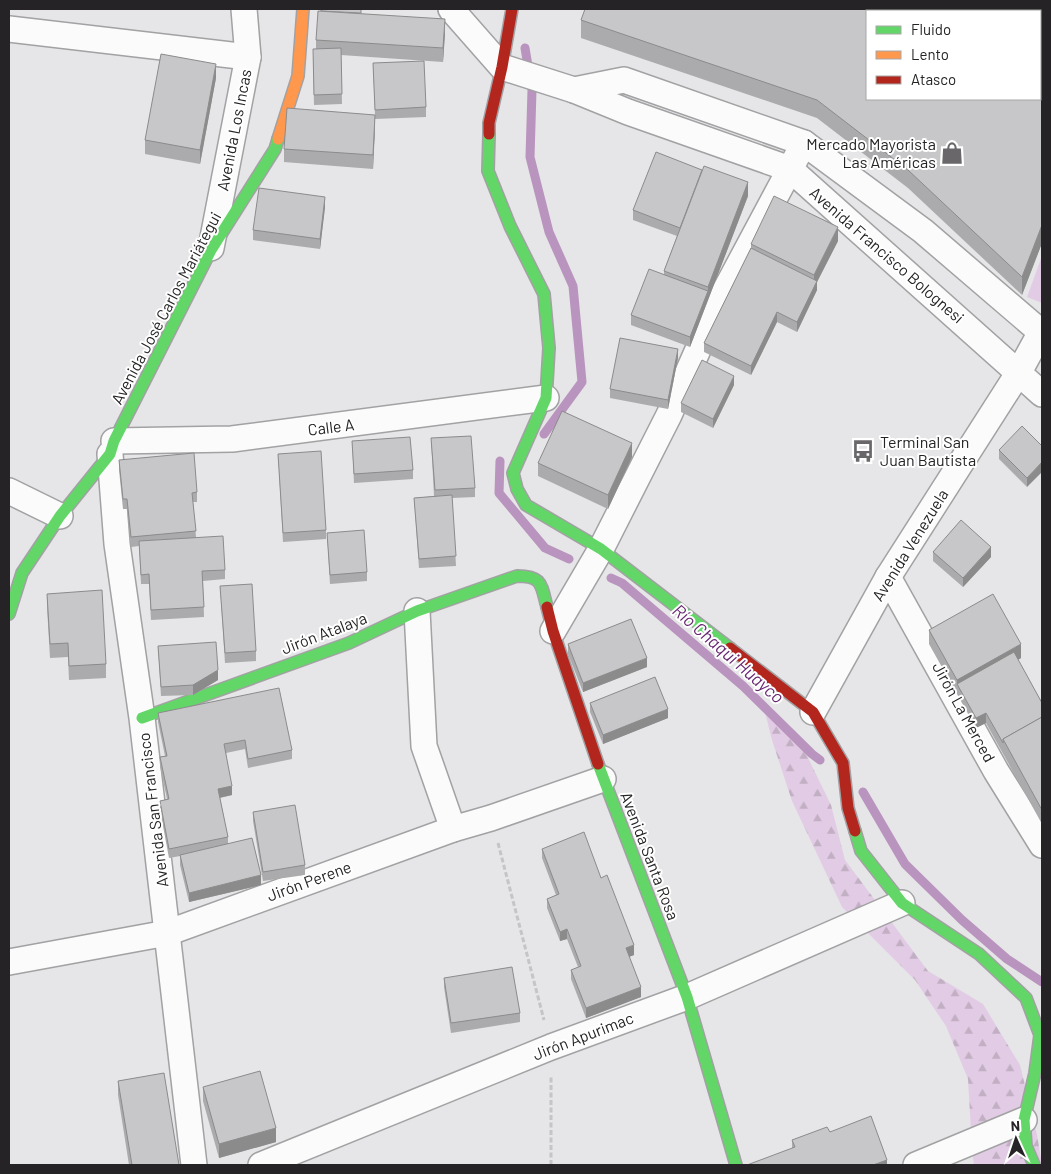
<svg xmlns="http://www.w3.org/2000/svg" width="1051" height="1174" font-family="Barlow,sans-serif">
<defs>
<pattern id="forest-firs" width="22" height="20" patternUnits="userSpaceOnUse" patternTransform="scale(1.25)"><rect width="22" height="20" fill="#e2cce5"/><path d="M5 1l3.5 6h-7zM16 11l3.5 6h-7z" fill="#c2afc4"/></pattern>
</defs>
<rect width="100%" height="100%" fill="#e6e5e7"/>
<path fill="#e2cce5" d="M1042 256V303L1027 297Z"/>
<path fill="url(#forest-firs)" d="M765 712 795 731 831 805 845 860 928 971 983 1004 1020 1065 1037 1135 1042 1165H974L972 1148 968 1079 946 1026 915 980 842 907 792 801 772 740Z"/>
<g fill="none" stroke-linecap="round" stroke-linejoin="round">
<g stroke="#b994be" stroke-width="9">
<path d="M525 48 532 90 530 157 549 232 573 286 582 382 544 434"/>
<path d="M500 461 499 493 545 548 569 559"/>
<path d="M611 578 622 583 743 686 812 754 820 760"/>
<path d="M863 792 905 864 962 920 1007 959 1042 982"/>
</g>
<defs>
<g id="street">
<path d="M451 9 502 67 574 90 628 112 790 169 1042 394"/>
<path d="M9 29 248 57"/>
<path d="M574 90 624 80 804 143 923 231 1042 333"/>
<path d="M211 248 248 57 244 9"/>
<path d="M114 441 232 439 546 398"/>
<path d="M110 454 117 544 142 718 194 1165"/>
<path d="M9 491 60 516"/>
<path d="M888 577 996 771 1042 845"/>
<path d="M417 611 424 746 453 829"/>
<path d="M553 631 601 549 669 415 720 300 804 143"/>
<path d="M813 712 888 577 1019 372 1042 330"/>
<path d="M9 962 167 933 453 829 491 818 603 779"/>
<path d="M261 1165 551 1047 687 997 902 903"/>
<path d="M916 1165 1024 1120"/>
</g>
<g id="fast">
<path d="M489 134 488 171 510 226 544 294 549 348 546 398 513 473 517 489 526 505 601 549 730 648"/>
<path d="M9 614 22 573 60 516 110 454 114 441 211 250 275 149 278 139"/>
<path d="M142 718 349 643 417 611 517 576C543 576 541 585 547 607"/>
<path d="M598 764 687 997 736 1165"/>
<path d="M855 831 861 851 902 903 979 954 1026 998 1040 1035 1035 1073 1024 1120 1026 1146 1034 1165"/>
</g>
<path id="slow" d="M278 139 298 76 303 9"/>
<g id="jam">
<path d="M489 134V123L502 67 512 9"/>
<path d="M547 607 553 631 598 764"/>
<path d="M730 648 813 712 843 763 848 808 855 831"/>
</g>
</defs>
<use href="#street" stroke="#a2a1a3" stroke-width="28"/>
<use href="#fast" stroke="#a2a1a3" stroke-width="14"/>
<use href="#slow" stroke="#a2a1a3" stroke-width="14"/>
<use href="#jam" stroke="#a2a1a3" stroke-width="14"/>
<g stroke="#c5c4c6" stroke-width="3" stroke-dasharray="5 2.5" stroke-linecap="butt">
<path d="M498 843 544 1020"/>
<path d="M551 1165V1076"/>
</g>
<use href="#street" stroke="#fbfbfb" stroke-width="25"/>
<use href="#fast" stroke="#63d668" stroke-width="11"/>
<use href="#slow" stroke="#ff974d" stroke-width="11"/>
<use href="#jam" stroke="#b3261e" stroke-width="11"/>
</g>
<g fill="#abaaac">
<path d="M1042 9V243L1022 295 908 188 817 118 581 38V20Z"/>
<path d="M362 14 445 33 443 62 341 55 342 104 314 105 313 59 316 49V40Z"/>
<path d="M373 63 426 107V117L375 119 373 169 284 162V149L375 115Z"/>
<path d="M216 78 200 164 145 154V140Z"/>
<path d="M748 196 690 347 631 325V315L664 275V271L677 236 633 220V210Z"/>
<path d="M325 207 320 249 253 240V230Z"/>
<path d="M838 241 817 282V290L797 332 777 322 751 375 704 352V343L751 248V244Z"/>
<path d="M678 358 668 409 610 398V389Z"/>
<path d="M734 385 713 428 681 412V403Z"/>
<path d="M431 438 475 488V497L452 498 456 566 419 568 414 498 434 496Z"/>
<path d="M352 441 413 470V479L354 483Z"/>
<path d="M1042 446 1027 487 999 459V450Z"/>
<path d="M278 454 326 530V539L283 542Z"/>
<path d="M632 457 608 509 538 476V463Z"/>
<path d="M119 460 197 492V502H193L196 537 225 570V579L203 581 204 617 151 620 149 584H141L139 546 131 547 127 509H123L119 470Z"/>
<path d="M327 533 367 572V581L330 584Z"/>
<path d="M933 552 991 557 963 587 933 561Z"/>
<path d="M220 586 256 651V661L225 663Z"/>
<path d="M47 594 106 664V678L69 680 68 657 50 658 47 607Z"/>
<path d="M929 630 1021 658 1018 660 1042 703V824L986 723 976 728 929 644Z"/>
<path d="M568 644 647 667 583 692 568 654Z"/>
<path d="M158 646 218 680 193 695 161 696Z"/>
<path d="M590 703 668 718 603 744 590 712Z"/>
<path d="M158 713 292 750V759L248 768 245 749 226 753 232 795 220 798 228 837V844L261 885 189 902 180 865V856L169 858 160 810V801L167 799 160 766V757L165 756 158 722Z"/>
<path d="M253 812 305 865V875L263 881 253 821Z"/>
<path d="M542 849 601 878 634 955 629 957 641 997 586 1018 571 979V970L578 967 567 939 560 941 547 908V899L556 895 542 858Z"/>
<path d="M444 978 520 1013V1022L451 1033 444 987Z"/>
<path d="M118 1081 179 1165H129L118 1095Z"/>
<path d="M203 1087 276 1142 219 1158 203 1101Z"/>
<path d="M830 1132 887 1165 792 1148V1140Z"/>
</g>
<g fill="#8b8b8c">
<path d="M445 19V33L443 62V48Z"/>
<path d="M216 64V78L200 164V150Z"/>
<path d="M375 115V129L373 169V155Z"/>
<path d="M748 182V196L690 347V337L708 291V287Z"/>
<path d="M325 197V207L320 249V239Z"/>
<path d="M1042 225V243L1022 295V277Z"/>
<path d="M838 227V241L817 282V290L797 332V322L814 287V275Z"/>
<path d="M777 312V322L751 375V366Z"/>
<path d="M678 349V358L668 409V400Z"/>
<path d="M734 376V385L713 428V419Z"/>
<path d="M632 443V457L608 509V495Z"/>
<path d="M1042 462V472L1027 487V478Z"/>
<path d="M991 547V557L963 587V578Z"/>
<path d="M1021 644V658L961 692 957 684V694V680Z"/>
<path d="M647 658V667L583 692V683Z"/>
<path d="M218 670V680L193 695V685Z"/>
<path d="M668 709V718L603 744V735Z"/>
<path d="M986 713V723L976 728V718Z"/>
<path d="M232 786V795L218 798V789Z"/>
<path d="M261 875V885L189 902V893Z"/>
<path d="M567 929V939L560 941V932Z"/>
<path d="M634 945V955L626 958V948Z"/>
<path d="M641 987V997L586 1018V1008Z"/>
<path d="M276 1128V1142L219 1158V1144Z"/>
<path d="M887 1160V1165H873Z"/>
</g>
<g fill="#c7c6c8" stroke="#8b8b8c" fill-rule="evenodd">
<path d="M321 9H361V13L321 11Z"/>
<path d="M585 9H1042V225L1022 277 908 170 817 100 581 20ZM867 11H1040V99H867Z"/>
<path d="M318 11 445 19 443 48 316 40Z"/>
<path d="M341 48 342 94 314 95 313 49Z"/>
<path d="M161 54 216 64 200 150 145 140Z"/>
<path d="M424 61 426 107 375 110 373 63Z"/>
<path d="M287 108 375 115 373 155 284 149Z"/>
<path d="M656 152 702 170 680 228 633 210Z"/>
<path d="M704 166 748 182 708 287 664 271Z"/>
<path d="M259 188 325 197 320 239 253 230Z"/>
<path d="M774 196 838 227 814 275 751 244Z"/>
<path d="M751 248 817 281 797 322 777 312 751 366 704 343Z"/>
<path d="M649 269 708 291 690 337 631 315Z"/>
<path d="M620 338 678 349 668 400 610 389Z"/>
<path d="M702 360 734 376 713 419 681 403Z"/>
<path d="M562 411 632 443 608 495 538 463Z"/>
<path d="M1022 426 1042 446V462L1027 478 999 450Z"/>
<path d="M471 436 475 488 435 490 431 438Z"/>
<path d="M410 437 413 470 354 474 352 441Z"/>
<path d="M321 451 326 530 283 533 278 454Z"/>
<path d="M194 453 197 492 192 493 196 531 131 537 127 499H123L119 460Z"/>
<path d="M452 495 456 556 419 559 414 498Z"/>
<path d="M961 520 991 547 963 578 933 552Z"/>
<path d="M364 530 367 572 330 575 327 533Z"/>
<path d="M223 536 225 570 202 571 204 607 151 610 149 574 141 575 139 541Z"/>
<path d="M252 584 256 651 225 653 220 586Z"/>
<path d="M102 590 106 664 69 666 68 643 50 644 47 594Z"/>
<path d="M993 594 1021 644 957 680 929 630Z"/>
<path d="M631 619 647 658 583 683 568 644Z"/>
<path d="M216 642 218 670 193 685 161 687 158 646Z"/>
<path d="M1014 652 1042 703V717L1003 739V743L986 713 976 718 957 684Z"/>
<path d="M655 677 668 709 603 735 590 703Z"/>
<path d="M279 688 292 750 248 759 245 740 224 744 232 786 218 789 228 837 169 849 160 801 169 799 160 757 167 756 158 713Z"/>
<path d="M1042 717V810L1003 739Z"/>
<path d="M295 805 305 865 263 872 253 812Z"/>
<path d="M584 832 601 878 607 875 634 945 626 948 641 987 586 1008 571 970 581 966 567 929 560 932 547 899 559 894 542 849Z"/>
<path d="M252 838 261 875 189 893 180 855Z"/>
<path d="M512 967 520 1013 451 1023 444 978Z"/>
<path d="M260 1071 276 1128 219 1144 203 1087Z"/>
<path d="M164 1073 179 1165H132L118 1081Z"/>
<path d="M871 1116 887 1160 873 1165H747L795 1147 792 1140 827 1127 830 1132Z"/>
</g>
<defs>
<symbol id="shop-bare" viewBox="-9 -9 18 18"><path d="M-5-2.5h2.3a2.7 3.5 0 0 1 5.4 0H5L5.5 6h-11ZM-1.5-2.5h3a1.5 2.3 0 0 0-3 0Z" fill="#696769" stroke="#fff" stroke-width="2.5" paint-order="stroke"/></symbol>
<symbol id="bus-bare" viewBox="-9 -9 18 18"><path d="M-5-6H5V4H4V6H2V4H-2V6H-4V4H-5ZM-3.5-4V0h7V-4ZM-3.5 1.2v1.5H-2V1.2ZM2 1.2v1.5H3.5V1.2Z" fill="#696769" stroke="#fff" stroke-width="2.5" paint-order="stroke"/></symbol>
</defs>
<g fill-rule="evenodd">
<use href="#shop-bare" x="936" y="137" width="32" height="32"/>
<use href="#bus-bare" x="847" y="435" width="32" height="32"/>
</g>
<g text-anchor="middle" stroke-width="4" stroke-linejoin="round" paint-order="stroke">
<g font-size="16" fill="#252325" stroke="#fff">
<text transform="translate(234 130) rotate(-79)" y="6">Avenida Los Incas</text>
<text transform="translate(887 255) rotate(41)" y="6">Avenida Francisco Bolognesi</text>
<text transform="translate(166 308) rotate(-62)" y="6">Avenida José Carlos Mariátegui</text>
<text transform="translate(331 427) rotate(-7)" y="6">Calle A</text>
<text transform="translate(910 545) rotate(-58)" y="6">Avenida Venezuela</text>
<text transform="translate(324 633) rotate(-21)" y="6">Jirón Atalaya</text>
<text transform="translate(964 712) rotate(61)" y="6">Jirón La Merced</text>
<text transform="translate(153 810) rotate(-97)" y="6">Avenida San Francisco</text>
<text transform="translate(650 856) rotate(69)" y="6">Avenida Santa Rosa</text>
<text transform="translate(309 881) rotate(-20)" y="6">Jirón Perene</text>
<text transform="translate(583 1036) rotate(-21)" y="6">Jirón Apurimac</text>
</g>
<g font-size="16" fill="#252325" stroke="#fff" text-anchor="end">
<text x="936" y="150">Mercado Mayorista<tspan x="936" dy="18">Las Américas</tspan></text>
<text x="880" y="448" text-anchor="start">Terminal San<tspan x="880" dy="18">Juan Bautista</tspan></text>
</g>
<g font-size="18" font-style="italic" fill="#682771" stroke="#fff">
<text transform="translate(728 654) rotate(41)" y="6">Río Chaqui Huayco</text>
</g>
</g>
<rect width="1051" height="1174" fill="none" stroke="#252325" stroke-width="20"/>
<rect x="866" y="10" width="175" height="90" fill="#ffffff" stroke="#a8a7a8"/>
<rect x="876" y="26" width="25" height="8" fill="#63d668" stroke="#a8a7a8"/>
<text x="911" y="35" font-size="15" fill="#252325">Fluido</text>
<rect x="876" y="51" width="25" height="8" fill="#ff974d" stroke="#a8a7a8"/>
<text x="911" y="60" font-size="15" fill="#252325">Lento</text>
<rect x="876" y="76" width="25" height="8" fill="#b3261e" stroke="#a8a7a8"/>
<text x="911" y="85" font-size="15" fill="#252325">Atasco</text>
<g transform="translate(1016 1139) rotate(357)" stroke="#ffffff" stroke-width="4" paint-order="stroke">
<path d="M0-4L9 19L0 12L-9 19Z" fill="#252325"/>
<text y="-8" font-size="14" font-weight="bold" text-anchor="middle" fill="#252325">N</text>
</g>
</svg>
